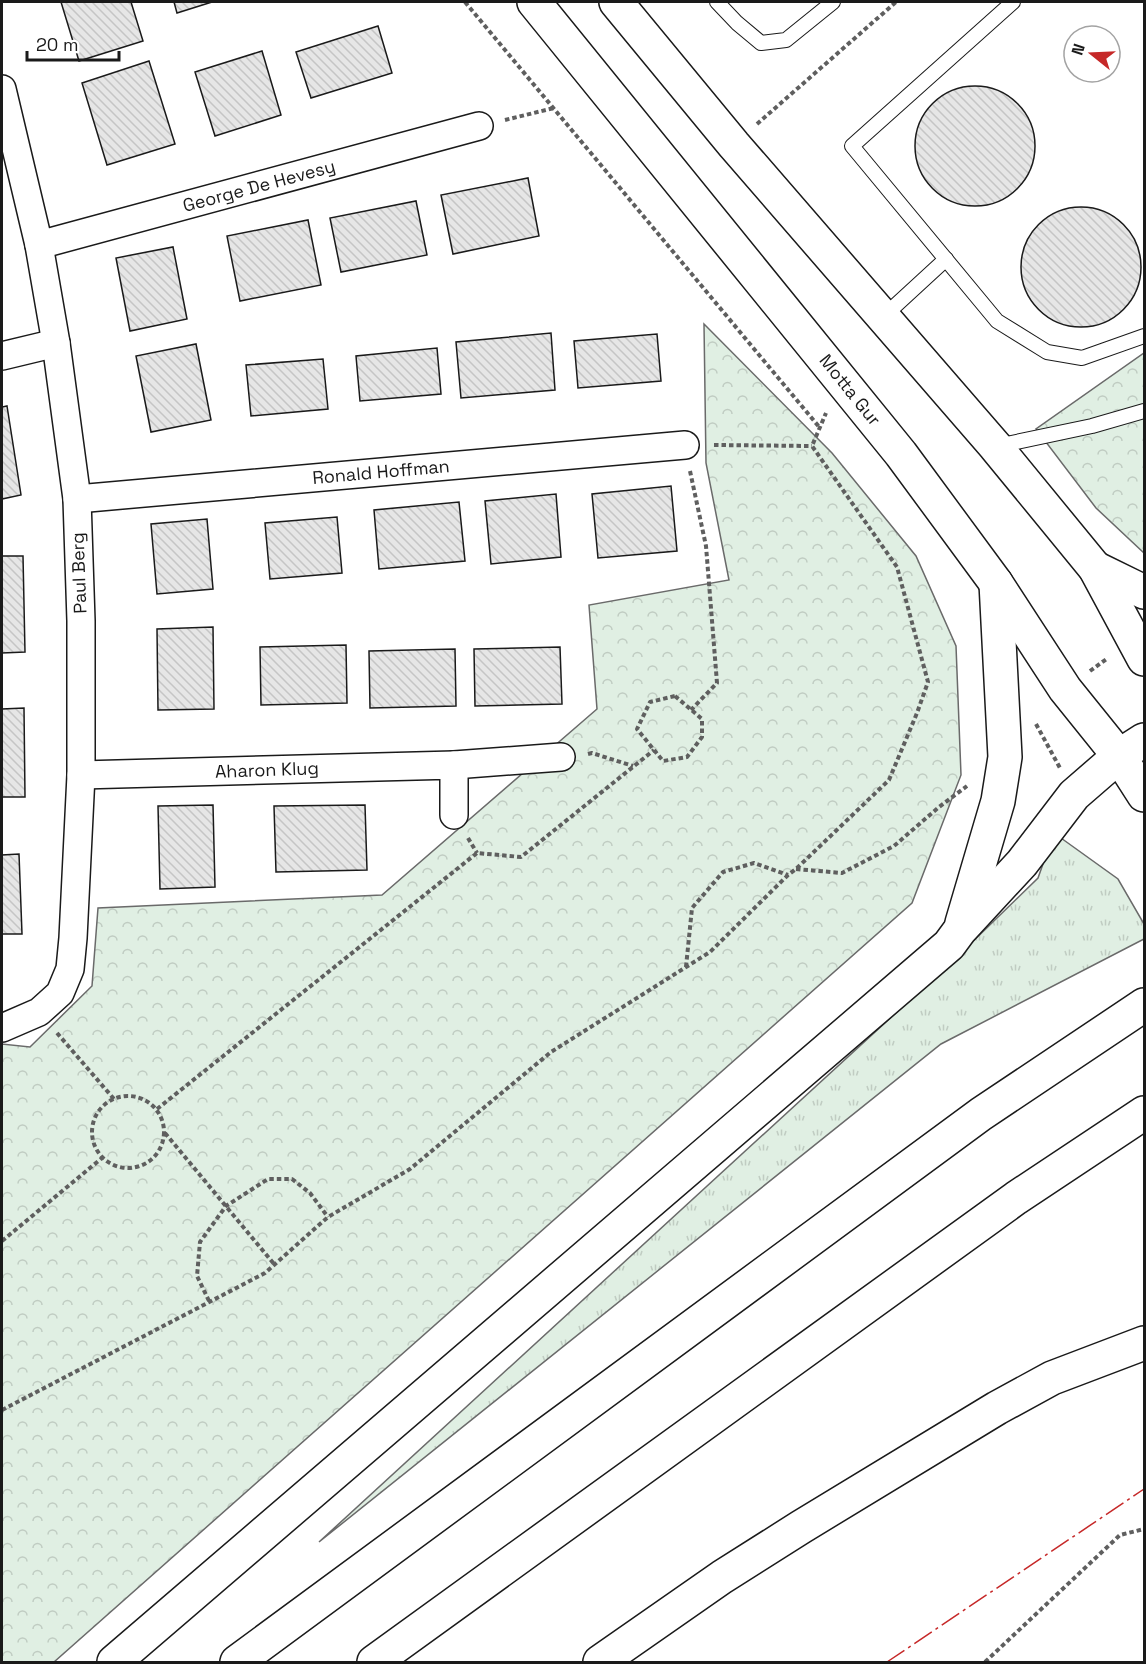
<svg xmlns="http://www.w3.org/2000/svg" width="1146" height="1664" font-family="'Space Grotesk',sans-serif">
<defs>
<pattern id="grass-tufts" width="24" height="20" patternUnits="userSpaceOnUse" patternTransform="scale(1.5)"><rect width="24" height="20" fill="#e0efe3"/><path d="M3 7l-1-3M5 7V3M7 7l1-3M15 17l-1-3M17 17v-4M19 17l1-3" fill="none" stroke="#c0ccc2"/></pattern>
<pattern id="forest-crowns" width="20" height="18" patternUnits="userSpaceOnUse" patternTransform="scale(1.5)"><rect width="20" height="18" fill="#e0efe3"/><path d="M2 6a3 3 0 1 1 6 0M12 15a3 3 0 1 1 6 0" fill="none" stroke="#c0ccc2"/></pattern>
<pattern id="building-back-hatch" width="6" height="6" patternUnits="userSpaceOnUse" patternTransform="scale(1.5)"><rect width="6" height="6" fill="#e6e6e6"/><path d="M-1 5l2 2M0 0l6 6M5-1l2 2" fill="none" stroke="#c5c5c5"/></pattern>
</defs>
<rect width="100%" height="100%" fill="#fff"/>
<path fill="url(#grass-tufts)" stroke="#6a6a6a" stroke-width="1.5" d="M1054 833 1118 879 1144 924V939L941 1044 319 1542 959 955 1038 878Z"/>
<g fill="url(#forest-crowns)" stroke="#6a6a6a" stroke-width="1.5">
<path d="M704 324 832 453 916 556 956 646 961 775 912 903 54 1662H2V1044L30 1047 92 986 98 908 382 895 597 709 589 605 729 580 706 463Z"/>
<path d="M1144 353V553L1096 508 1036 429Z"/>
</g>
<g fill="url(#building-back-hatch)" stroke="#1a1a1a" stroke-width="1.5">
<path d="M61 2H131L143 41 79 61Z"/>
<path d="M174 2H212L177 13Z"/>
<path d="M378 26 392 73 311 98 296 52Z"/>
<path d="M262 51 281 115 215 136 195 72Z"/>
<path d="M149 61 175 144 107 165 82 83Z"/>
<circle cx="975" cy="146" r="60"/>
<path d="M528 178 539 236 453 254 441 195Z"/>
<path d="M416 201 427 255 341 272 330 218Z"/>
<circle cx="1081" cy="267" r="60"/>
<path d="M308 220 321 285 240 301 227 236Z"/>
<path d="M173 247 187 319 130 331 116 258Z"/>
<path d="M551 333 555 390 461 398 456 342Z"/>
<path d="M657 334 661 381 578 388 574 341Z"/>
<path d="M196 344 211 420 151 432 136 356Z"/>
<path d="M437 348 441 394 360 401 356 356Z"/>
<path d="M323 359 328 409 251 416 246 365Z"/>
<path d="M7 406 21 495 2 499V407Z"/>
<path d="M671 486 677 551 598 558 592 494Z"/>
<path d="M556 494 561 557 491 564 485 501Z"/>
<path d="M459 502 465 561 379 569 374 510Z"/>
<path d="M337 517 342 573 270 579 265 523Z"/>
<path d="M207 519 213 589 157 594 151 524Z"/>
<path d="M2 556H23L25 652 2 653Z"/>
<path d="M213 627 214 709 158 710 157 629Z"/>
<path d="M346 645 347 703 261 705 260 647Z"/>
<path d="M560 647 562 704 475 706 474 649Z"/>
<path d="M455 649 456 706 370 708 369 651Z"/>
<path d="M24 708 25 797H2V709Z"/>
<path d="M213 805 215 887 160 889 158 806Z"/>
<path d="M365 805 367 870 276 872 274 806Z"/>
<path d="M19 854 22 934H2V855Z"/>
</g>
<g fill="none" stroke-linecap="round" stroke-linejoin="round">
<defs>
<g id="service">
<path d="M717 2 737 23 761 43 786 40 833 2"/>
<path d="M1013 2 852 146 997 321 1047 352 1082 358 1144 336"/>
<path d="M883 317 946 259"/>
<path d="M997 446 1092 426 1144 411"/>
</g>
<g id="minor">
<path d="M2 89 39 245 56 343 77 499 81 621V775L73 938 70 969 60 993 39 1012 2 1028"/>
<path d="M39 245 479 126"/>
<path d="M2 356 56 343"/>
<path d="M77 499 685 445"/>
<path d="M454 765 561 757"/>
<path d="M81 775 454 765V815"/>
</g>
<path id="tertiary" d="M600 1662 722 1577 801 1527 997 1408 1052 1378 1144 1343"/>
<g id="secondary">
<path d="M534 2 901 454 996 583 1065 689 1119 756 1144 795"/>
<path d="M616 2 734 145 995 446 1095 568 1144 659"/>
<path d="M1095 568 1144 592"/>
<path d="M1119 756 1144 740"/>
</g>
<g id="motorway">
<path d="M962 923 998 801 1005 757 996 583"/>
<path d="M114 1662 949 945 960 930 1022 863 1074 795 1119 756"/>
<path d="M237 1662 981 1114 1144 1005"/>
<path d="M374 1662 1016 1198 1144 1113"/>
</g>
</defs>
<use href="#service" stroke="#1a1a1a" stroke-width="16"/>
<use href="#minor" stroke="#1a1a1a" stroke-width="30"/>
<use href="#tertiary" stroke="#1a1a1a" stroke-width="36"/>
<use href="#secondary" stroke="#1a1a1a" stroke-width="36"/>
<use href="#motorway" stroke="#1a1a1a" stroke-width="36"/>
<g stroke="#5f5f5f" stroke-width="4" stroke-dasharray="4.5 3" stroke-linecap="butt">
<path d="M465 2 820 428"/>
<path d="M505 120 554 108"/>
<path d="M757 124 896 2"/>
<path d="M714 445 812 446"/>
<path d="M690 471 706 546 717 683 691 710"/>
<path d="M1090 671 1108 658"/>
<path d="M675 696 702 719V737L687 757 663 761 637 729 650 702Z"/>
<path d="M1036 724 1060 768"/>
<path d="M588 754 592 753 633 766"/>
<path d="M468 838 477 853"/>
<path d="M796 869 842 873 894 846 939 807 967 786"/>
<path d="M686 967 692 908 723 872 754 863 788 875"/>
<path d="M57 1033 114 1099"/>
<circle cx="128" cy="1132" r="36"/>
<path d="M157 1109 477 853 521 857 654 750"/>
<path d="M165 1133 274 1264"/>
<path d="M2 1241 102 1158"/>
<path d="M209 1301 197 1276 200 1242 226 1206 268 1179H292L310 1193 328 1217"/>
<path d="M2 1410 265 1273 328 1217 410 1169 551 1052 710 952 788 875 796 869 889 780 917 713 928 682 897 567 812 446 826 413"/>
<path d="M985 1662 1120 1535 1144 1529"/>
</g>
<use href="#service" stroke="#fff" stroke-width="14"/>
<use href="#minor" stroke="#fff" stroke-width="27"/>
<use href="#tertiary" stroke="#fff" stroke-width="33"/>
<use href="#secondary" stroke="#fff" stroke-width="33"/>
<use href="#motorway" stroke="#fff" stroke-width="33"/>
<path stroke="#c62828" stroke-width="1.5" stroke-dasharray="21 4.5 3 4.5" stroke-linecap="butt" d="M887 1662 1144 1489"/>
</g>
<g text-anchor="middle" stroke-width="4.5" stroke-linejoin="round" paint-order="stroke">
<g font-size="18" fill="#1a1a1a" stroke="#fff">
<text transform="translate(259 186) rotate(-15)" y="6">George De Hevesy</text>
<text transform="translate(850 390) rotate(51)" y="6">Motta Gur</text>
<text transform="translate(381 472) rotate(-5)" y="6">Ronald Hoffman</text>
<text transform="translate(79 573) rotate(-92)" y="6">Paul Berg</text>
<text transform="translate(267 770) rotate(-2)" y="6">Aharon Klug</text>
</g>
</g>
<rect width="1146" height="1664" fill="none" stroke="#1a1a1a" stroke-width="6"/>
<g transform="translate(1092 54) rotate(288)"><circle r="28" fill="#ffffff" stroke="#a3a3a3" stroke-width="1.5"/>
<path d="M0-4.5L10 22L0 15L-10 22Z" fill="#c62828"/>
<text y="-9" font-size="16" font-weight="bold" text-anchor="middle" fill="#1a1a1a">N</text>
</g>
<path d="M27 51v9h92v-9" fill="none" stroke="#1a1a1a" stroke-width="3"/>
<text x="36" y="51" font-size="18" fill="#1a1a1a" stroke="#ffffff" stroke-width="4.5" paint-order="stroke">20 m</text>
</svg>
